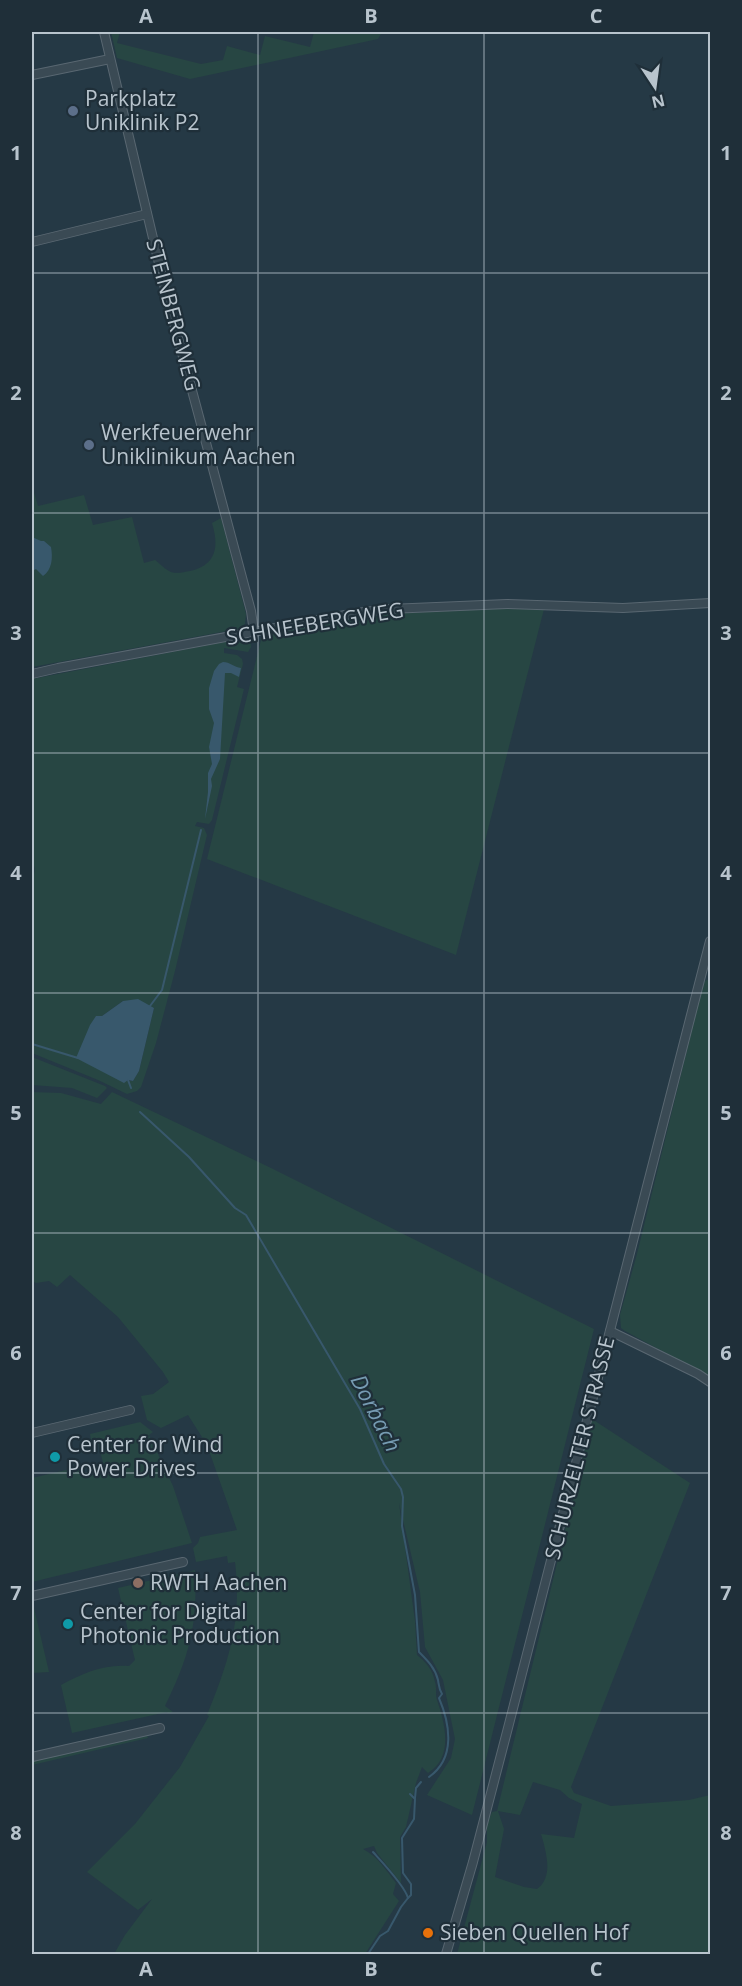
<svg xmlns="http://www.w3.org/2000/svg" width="742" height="1986" font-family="'Open Sans',sans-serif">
<rect width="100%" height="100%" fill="#253945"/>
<g fill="#274643" fill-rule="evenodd">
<path d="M111 32H120L117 43 201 64 223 60 227 46 260 55 265 36 310 47 314 32H382L378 39 190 79 117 58Z"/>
<path d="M33 489 38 506 84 495 93 525 132 517 144 563 155 560C160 564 166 570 171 572 177 574 184 572 190 571 217 565 219 546 212 523L221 518 246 614 245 624 238 629 32 667V490Z"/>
<path d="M500 608 544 609 456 955 207 859 262 636 358 617 389 614Z"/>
<path d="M245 638 250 640 251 647 248 652 224 648V653L237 655 242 659 243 664 237 687 244 689 212 820 209 824 197 822 195 826 204 828 207 835 175 971 156 1043 141 1087 137 1091 127 1094 98 1080 32 1053V878C36 872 35 867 32 860V679ZM123 1001 154 1008 139 1071 133 1081H126L96 1016H102Z"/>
<path d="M710 979V1379L699 1371 625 1331 621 1328 620 1315 637 1254 704 981Z"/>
<path d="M32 1057 105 1086 107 1088 97 1098 72 1088 32 1085Z"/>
<path d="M32 1092 61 1093 101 1104 112 1092 269 1167 594 1329 472 1815 427 1795 451 1758 455 1739 443 1680 425 1647 420 1592 399 1503 415 1621 417 1655C426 1662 433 1670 435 1682 437 1687 435 1695 437 1700 445 1724 454 1757 428 1773L422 1767 416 1783 406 1827 400 1837 401 1883 377 1853 374 1846 363 1849C378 1857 386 1870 396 1883L393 1894 399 1901 365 1954H114L125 1935 152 1899 138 1910 87 1872 135 1824 180 1767 209 1716 207 1715C229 1661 242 1621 235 1562L228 1563 227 1556 196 1562 193 1548 198 1543 200 1537 237 1530 207 1445 188 1415 161 1428 147 1420 141 1396 153 1394 169 1382 163 1372 118 1317 70 1275 57 1287 49 1281 36 1283 32 1281Z"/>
<path d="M592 1419 690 1483 571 1787 574 1793 611 1806 689 1800 710 1795V1954H457L487 1842V1824L492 1812 497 1811ZM533 1782 560 1790 569 1798 582 1804 574 1838 541 1834C546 1851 554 1877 537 1889L524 1887 495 1877 504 1829 498 1811 520 1815Z"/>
<path d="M140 1422 153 1432 149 1435 173 1486 192 1543 32 1582V1478L83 1466 85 1476 105 1471 97 1438 91 1440 90 1434Z"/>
<path d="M195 1570C198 1625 189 1657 165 1706L173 1712 168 1713 167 1712 72 1733 61 1685C83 1673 104 1664 129 1666L135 1660 118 1588Z"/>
<path d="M32 1608H34L49 1672 32 1673Z"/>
<path d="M147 1735 148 1738 32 1765V1761Z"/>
</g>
<g fill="#38586c">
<path d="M32 537 41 541H44L51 547C53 558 52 570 43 576L36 569 32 571Z"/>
<path d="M223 662C230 662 234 667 241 668L239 677 231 673H225L220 759 211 779 212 786 205 819 208 792V773L212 764 209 747 214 723 209 709V688L214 671 219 664Z"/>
<path d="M138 999 154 1008 139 1071 133 1081 128 1080 124 1083 76 1058 90 1025 96 1016H102L123 1001Z"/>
</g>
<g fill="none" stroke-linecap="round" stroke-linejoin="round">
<g stroke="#38586c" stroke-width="2">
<path d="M150 1006 162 990 201 830"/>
<path d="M32 1044 78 1058"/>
<path d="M128 1080 131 1088"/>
<path d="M140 1112 189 1157 235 1208 246 1215 360 1409 384 1464 401 1489 403 1497 402 1526 415 1595 419 1652C428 1661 435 1668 438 1680 439 1686 439 1689 442 1694L439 1698C450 1724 456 1758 429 1777"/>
<path d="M415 1798 416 1788 421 1782"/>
<path d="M408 1898 411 1895V1884L403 1873 402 1838 414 1819 415 1799 410 1794"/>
<path d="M368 1954 380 1936 388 1931 401 1907 408 1898C405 1886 382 1862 373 1852"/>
</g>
<defs>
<g id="minor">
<path d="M104 32 167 297 251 611 254 632"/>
<path d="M32 75 110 59"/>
<path d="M32 242 147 214"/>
<path d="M32 674 58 668 356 613 389 609 507 604 623 608 710 603"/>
<path d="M610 1331 698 1374 710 1382"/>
<path d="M32 1433 130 1410"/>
<path d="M32 1596 183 1562"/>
<path d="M32 1757 160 1728"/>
<path d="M446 1954 473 1862 509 1724 710 941"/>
</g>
</defs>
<use href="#minor" stroke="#596771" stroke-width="10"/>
<use href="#minor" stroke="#3a4a54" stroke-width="8"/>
</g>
<path fill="none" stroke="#b8c4cd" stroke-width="1.5" stroke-opacity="0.55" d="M258 32V1954M484 32V1954M32 273H710M32 513H710M32 753H710M32 993H710M32 1233H710M32 1473H710M32 1713H710"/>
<g fill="#5c6f8a" stroke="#1f2f39" stroke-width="2">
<circle cx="73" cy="111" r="6"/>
<circle cx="89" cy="445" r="6"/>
</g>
<g fill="#0f9aa8" stroke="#1f2f39" stroke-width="2">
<circle cx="55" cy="1457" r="6"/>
<circle cx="68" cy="1624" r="6"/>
</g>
<circle fill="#8d6e63" stroke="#1f2f39" stroke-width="2" cx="138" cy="1583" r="6"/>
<circle fill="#e8710a" stroke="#1f2f39" stroke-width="2" cx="428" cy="1933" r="6"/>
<g text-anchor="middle" stroke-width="4.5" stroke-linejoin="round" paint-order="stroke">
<g font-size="21" fill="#b8c4cd" stroke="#1f2f39" text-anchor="start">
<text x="85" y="106">Parkplatz<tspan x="85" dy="24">Uniklinik P2</tspan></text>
<text x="101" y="440">Werkfeuerwehr<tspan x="101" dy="24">Uniklinikum Aachen</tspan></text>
<text x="67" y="1452">Center for Wind<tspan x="67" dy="24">Power Drives</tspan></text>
<text x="150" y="1590">RWTH Aachen</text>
<text x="80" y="1619">Center for Digital<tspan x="80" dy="24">Photonic Production</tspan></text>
<text x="440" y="1940">Sieben Quellen Hof</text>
</g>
<g font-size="21" fill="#b8c4cd" stroke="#1f2f39">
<text transform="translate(173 315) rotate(75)" y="7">STEINBERGWEG</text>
<text transform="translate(315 624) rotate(-9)" y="7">SCHNEEBERGWEG</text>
<text transform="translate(580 1448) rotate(-76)" y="7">SCHURZELTER STRASSE</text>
</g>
<g font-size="22" font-style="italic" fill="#769bb2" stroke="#1f2f39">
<text transform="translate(376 1413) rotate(63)" y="8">Dorbach</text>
</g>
</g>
<rect width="742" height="1986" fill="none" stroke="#1f2f39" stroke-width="66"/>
<g transform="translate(655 87) rotate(167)" stroke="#1f2f39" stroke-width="4.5" paint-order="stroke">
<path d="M0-4.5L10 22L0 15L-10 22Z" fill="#b8c4cd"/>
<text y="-9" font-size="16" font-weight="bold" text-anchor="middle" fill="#b8c4cd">N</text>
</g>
<rect x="33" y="33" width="676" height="1920" fill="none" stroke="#b8c4cd" stroke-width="2"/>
<g font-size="20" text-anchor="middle" font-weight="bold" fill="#b8c4cd">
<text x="146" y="23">A</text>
<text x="371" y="23">B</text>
<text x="596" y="23">C</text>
<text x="16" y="160">1</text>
<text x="726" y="160">1</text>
<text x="16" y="400">2</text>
<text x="726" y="400">2</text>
<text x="16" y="640">3</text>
<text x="726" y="640">3</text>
<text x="16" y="880">4</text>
<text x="726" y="880">4</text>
<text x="16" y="1120">5</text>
<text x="726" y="1120">5</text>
<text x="16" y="1360">6</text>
<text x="726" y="1360">6</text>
<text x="16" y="1600">7</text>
<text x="726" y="1600">7</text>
<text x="16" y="1840">8</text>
<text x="726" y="1840">8</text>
<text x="146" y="1976">A</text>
<text x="371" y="1976">B</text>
<text x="596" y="1976">C</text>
</g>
</svg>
